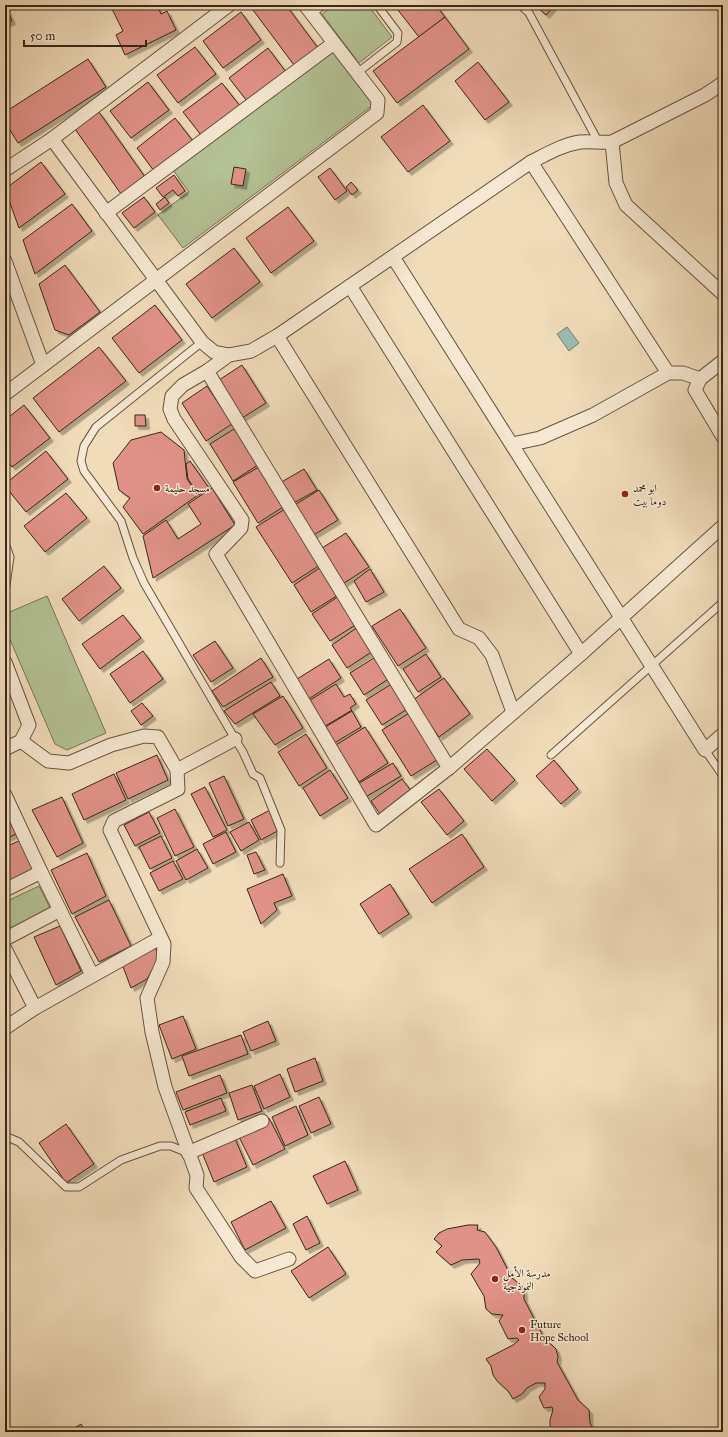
<svg xmlns="http://www.w3.org/2000/svg" width="728" height="1437" font-family="'IM FELL Great Primer',Amiri,serif">
<defs>
<filter id="shadow"><feDropShadow dx="3.5" dy="3.5" stdDeviation="0" flood-color="#0004"/></filter>
</defs>
<rect width="100%" height="100%" fill="#f1dcba"/>
<filter id="stains"><feTurbulence type="fractalNoise" baseFrequency=".005" numOctaves="4"/><feColorMatrix values="0 0 0 0 .2 0 0 0 0 .09 0 0 0 0 .02 0 0 0 .5 -.17"/></filter>
<radialGradient id="worn" r=".72"><stop offset=".6" stop-color="#630" stop-opacity="0"/><stop offset="1" stop-color="#630" stop-opacity=".3"/></radialGradient>
<g fill="#b4c295" stroke="#767457">
<path d="M334 5H368L392 37 359 63 322 14Z"/>
<path d="M332 51 373 105 183 248 158 215 189 192 173 170Z"/>
<path d="M47 596 106 733 67 750 55 744 5 628V614Z"/>
<path d="M39 886 52 912 5 936V902Z"/>
</g>
<path fill="#9bbcb0" stroke="#738074" d="M567 327 579 343 569 351 557 334Z"/>
<g fill="#e19288" stroke="#382619" filter="url(#shadow)">
<path d="M5 5 12 21 5 24Z"/>
<path d="M110 5H157L161 14 167 11 176 30 125 55 116 35 123 31Z"/>
<path d="M252 5H286L318 48 294 65 250 6Z"/>
<path d="M394 5H436L445 17 419 37Z"/>
<path d="M535 5H555L546 15Z"/>
<path d="M241 12 261 40 223 68 203 41Z"/>
<path d="M445 17 469 49 397 103 373 71Z"/>
<path d="M195 47 216 74 178 103 157 75Z"/>
<path d="M268 48 286 72 247 101 229 78Z"/>
<path d="M88 59 106 87 18 143 5 122V112Z"/>
<path d="M478 62 509 102 485 120 455 81Z"/>
<path d="M148 82 169 110 131 138 110 111Z"/>
<path d="M222 83 240 106 201 135 183 112Z"/>
<path d="M423 105 450 141 408 172 381 137Z"/>
<path d="M99 112 145 177 121 194 75 129Z"/>
<path d="M175 118 193 141 154 171 137 148Z"/>
<path d="M41 162 65 194 19 228 5 189Z"/>
<path d="M234 167 246 169 243 186 231 184Z"/>
<path d="M330 168 347 191 335 200 318 177Z"/>
<path d="M174 175 185 191 178 196 173 190 163 197 156 188Z"/>
<path d="M351 182 358 190 352 195 346 187Z"/>
<path d="M144 197 155 212 134 228 122 213Z"/>
<path d="M165 197 169 203 160 210 156 204Z"/>
<path d="M72 204 92 231 35 274 23 240Z"/>
<path d="M288 207 314 241 271 273 246 238Z"/>
<path d="M234 248 260 282 212 318 186 284Z"/>
<path d="M65 265 100 312 69 335 55 330 39 284Z"/>
<path d="M155 305 182 340 139 373 112 338Z"/>
<path d="M99 347 126 381 59 432 33 398Z"/>
<path d="M242 365 266 403 242 418 219 380Z"/>
<path d="M207 386 232 424 206 441 182 403Z"/>
<path d="M24 405 50 438 12 467 5 458V420Z"/>
<path d="M135 415H145L146 426H135Z"/>
<path d="M234 429 258 465 233 481 210 444Z"/>
<path d="M161 432 184 450 187 479 198 495 143 534 123 507 130 498 119 490 113 463 131 440Z"/>
<path d="M46 451 68 479 26 512 5 486V484Z"/>
<path d="M190 461 209 488 199 495 188 479 186 464Z"/>
<path d="M259 467 283 507 258 523 233 482Z"/>
<path d="M304 469 317 490 290 505 278 484Z"/>
<path d="M212 488 235 525 153 578 143 536 166 520 178 539 201 524 188 504Z"/>
<path d="M319 490 338 520 312 536 293 506Z"/>
<path d="M66 493 87 518 45 552 24 526Z"/>
<path d="M285 509 320 565 292 583 256 527Z"/>
<path d="M346 533 369 567 344 583 322 548Z"/>
<path d="M104 566 121 588 79 621 62 599Z"/>
<path d="M321 567 338 595 311 612 294 585Z"/>
<path d="M370 569 384 592 366 602 354 581Z"/>
<path d="M339 596 357 624 330 641 312 614Z"/>
<path d="M400 609 426 648 398 666 372 626Z"/>
<path d="M123 615 141 638 100 669 82 644Z"/>
<path d="M358 627 373 651 347 668 332 645Z"/>
<path d="M215 641 233 668 211 682 193 655Z"/>
<path d="M143 651 163 679 130 703 110 674Z"/>
<path d="M426 654 441 677 418 692 403 669Z"/>
<path d="M377 656 390 678 364 695 350 673Z"/>
<path d="M261 658 273 677 223 707 212 691Z"/>
<path d="M329 659 341 678 307 700 294 681Z"/>
<path d="M444 678 470 714 439 737 413 700Z"/>
<path d="M271 682 280 696 235 724 224 711Z"/>
<path d="M393 683 409 708 382 725 366 700Z"/>
<path d="M336 684 344 697 350 694 356 704 350 708 352 710 322 728 307 702Z"/>
<path d="M283 696 303 728 275 745 253 714Z"/>
<path d="M142 703 153 716 141 725 131 711Z"/>
<path d="M352 711 361 727 331 745 322 729Z"/>
<path d="M411 712 440 758 411 776 382 730Z"/>
<path d="M365 727 388 763 359 782 336 745Z"/>
<path d="M306 734 327 768 299 786 278 752Z"/>
<path d="M487 749 515 780 492 801 464 769Z"/>
<path d="M157 755 168 780 128 799 116 773Z"/>
<path d="M554 760 578 789 561 804 536 776Z"/>
<path d="M393 763 401 776 364 798 356 785Z"/>
<path d="M330 770 348 798 320 816 303 788Z"/>
<path d="M114 774 126 800 84 820 72 794Z"/>
<path d="M224 776 244 819 228 826 209 783Z"/>
<path d="M402 779 412 792 380 814 371 801Z"/>
<path d="M205 787 227 830 213 837 191 794Z"/>
<path d="M439 789 464 821 447 835 421 802Z"/>
<path d="M62 797 83 843 57 857 32 810Z"/>
<path d="M175 809 194 847 175 856 157 818Z"/>
<path d="M270 810 281 829 261 840 251 820Z"/>
<path d="M5 812 16 834 5 839Z"/>
<path d="M149 812 160 833 135 846 124 825Z"/>
<path d="M249 822 259 840 241 851 230 832Z"/>
<path d="M226 832 236 852 213 864 203 844Z"/>
<path d="M462 834 484 867 432 903 409 869Z"/>
<path d="M161 836 172 858 150 869 139 847Z"/>
<path d="M21 840 35 872 11 882 5 868V847Z"/>
<path d="M197 849 208 868 186 880 176 861Z"/>
<path d="M256 852 265 870 254 874 247 855Z"/>
<path d="M87 853 106 896 72 914 51 870Z"/>
<path d="M173 861 183 879 159 891 150 873Z"/>
<path d="M283 874 292 896 274 903 277 910 261 924 247 889Z"/>
<path d="M390 884 409 914 379 934 360 904Z"/>
<path d="M109 900 131 946 99 962 75 917Z"/>
<path d="M60 926 81 971 56 985 34 937Z"/>
<path d="M154 944 159 958 147 979 131 988 122 964Z"/>
<path d="M183 1016 196 1049 172 1059 159 1025Z"/>
<path d="M268 1021 276 1041 251 1051 243 1032Z"/>
<path d="M241 1035 248 1054 189 1076 182 1056Z"/>
<path d="M315 1058 323 1081 295 1092 287 1069Z"/>
<path d="M280 1074 290 1097 264 1109 254 1086Z"/>
<path d="M220 1075 227 1093 183 1110 176 1092Z"/>
<path d="M252 1085 262 1111 238 1120 229 1093Z"/>
<path d="M319 1097 331 1124 311 1133 299 1106Z"/>
<path d="M221 1098 226 1111 190 1125 185 1112Z"/>
<path d="M296 1106 308 1135 285 1146 272 1117Z"/>
<path d="M269 1118 285 1149 253 1165 238 1135Z"/>
<path d="M66 1124 94 1164 66 1183 39 1143Z"/>
<path d="M234 1136 247 1167 214 1182 201 1150Z"/>
<path d="M345 1161 358 1190 327 1204 313 1176Z"/>
<path d="M271 1201 286 1228 245 1250 231 1222Z"/>
<path d="M307 1216 320 1243 306 1250 293 1224Z"/>
<path d="M468 1225H478L477 1230 485 1232 496 1247 512 1278 522 1286 524 1293V1299L545 1340 552 1345 556 1349 558 1357 557 1362 578 1400 589 1410 590 1423 595 1432 553 1431 550 1426V1420L553 1410 552 1407 544 1408 539 1397 545 1389V1383H536L527 1388 522 1394 513 1399 508 1391 497 1381 493 1375 491 1366 486 1359 513 1345 519 1340 517 1338 508 1339 499 1321 503 1315 492 1314 486 1309 484 1296 471 1274 480 1263 479 1259 462 1260 451 1265 436 1252 442 1246 434 1239 439 1233 447 1229Z"/>
<path d="M328 1247 346 1274 309 1298 291 1271Z"/>
<path d="M81 1424 86 1432H68Z"/>
</g>
<g fill="none" stroke-linecap="round" stroke-linejoin="round">
<defs>
<g id="service">
<path d="M520 5 529 13 599 143"/>
<path d="M312 14 323 5"/>
<path d="M357 73 397 42 398 33 377 5"/>
<path d="M202 342 96 427 84 446 81 461 84 471 121 521 133 558 144 583 235 739 243 752 253 774 260 778 281 830 280 863"/>
<path d="M5 543 10 557 5 592"/>
<path d="M705 750 723 776"/>
<path d="M551 755 723 602"/>
<path d="M5 1136 19 1142 66 1187H79L121 1160 160 1146H171L188 1153"/>
</g>
<g id="minor">
<path d="M723 83 705 95 612 142C601 143 590 141 580 142 562 145 547 154 531 162L277 336 251 351 229 355 207 371 183 385 172 396 170 409 174 419 242 520 241 528 216 554 376 825 449 768 581 654 723 526"/>
<path d="M52 139 202 342 214 352 229 355"/>
<path d="M612 142 616 183 626 205 723 294"/>
<path d="M531 162 668 373"/>
<path d="M5 170 52 139 229 5"/>
<path d="M106 213 334 43"/>
<path d="M393 257 705 750 723 734"/>
<path d="M5 261 43 365"/>
<path d="M350 286 581 654"/>
<path d="M277 336 459 629 479 638 492 655 513 712"/>
<path d="M723 361 700 379 695 390 723 437"/>
<path d="M207 371 449 768"/>
<path d="M5 394 377 113 378 100 305 5"/>
<path d="M512 444 540 438 593 415 668 373H683L700 379"/>
<path d="M5 662 29 725 21 741 5 749"/>
<path d="M21 741 48 761 69 763 111 745 144 736 158 737 177 770 178 789 114 821 110 830 164 944 163 962 147 998 152 1032 165 1087 197 1175 196 1188 241 1257 255 1271 289 1259"/>
<path d="M177 770 235 739"/>
<path d="M5 795 41 872 92 975"/>
<path d="M5 890 41 872"/>
<path d="M5 939 60 910"/>
<path d="M5 949 35 1008"/>
<path d="M5 1028 35 1008 160 938"/>
<path d="M188 1153 262 1121"/>
</g>
</defs>
<use href="#service" stroke="#665441" stroke-width="9"/>
<use href="#minor" stroke="#665441" stroke-width="15"/>
<use href="#service" stroke="#f6e8d2" stroke-width="7"/>
<use href="#minor" stroke="#f6e8d2" stroke-width="13"/>
</g>
<g fill="#8f2418" stroke="#f6e8d2" stroke-width="1.5">
<circle cx="157" cy="488" r="4"/>
<circle cx="625" cy="494" r="4"/>
<circle cx="495" cy="1279" r="4"/>
<circle cx="522" cy="1330" r="4"/>
</g>
<g text-anchor="middle" stroke-width="3" stroke-linejoin="round" paint-order="stroke">
<g font-size="11" fill="#382619" stroke="#f6e8d2" text-anchor="start">
<text x="165" y="492">مسجد حليمة</text>
<text x="633" y="492">ابو محمد<tspan x="633" dy="13">دوما بيت</tspan></text>
<text x="503" y="1277">مدرسة الأمل<tspan x="503" dy="13">النموذجية</tspan></text>
<text x="530" y="1328">Future<tspan x="530" dy="13">Hope School</tspan></text>
</g>
</g>
<rect width="728" height="1437" fill="none" stroke="#f1dcba" stroke-width="20"/>
<rect x="6" y="6" width="716" height="1425" fill="none" stroke="#382619" stroke-width="2"/>
<rect x="10" y="10" width="708" height="1417" fill="none" stroke="#382619"/>
<path d="M24 40v6h122v-6" fill="none" stroke="#382619" stroke-width="2"/>
<text x="30" y="40" font-size="12" fill="#382619" stroke="#f6e8d2" stroke-width="3" paint-order="stroke">50 m</text>
<rect width="100%" height="100%" filter="url(#stains)"/>
<rect width="100%" height="100%" fill="url(#worn)"/>
</svg>
